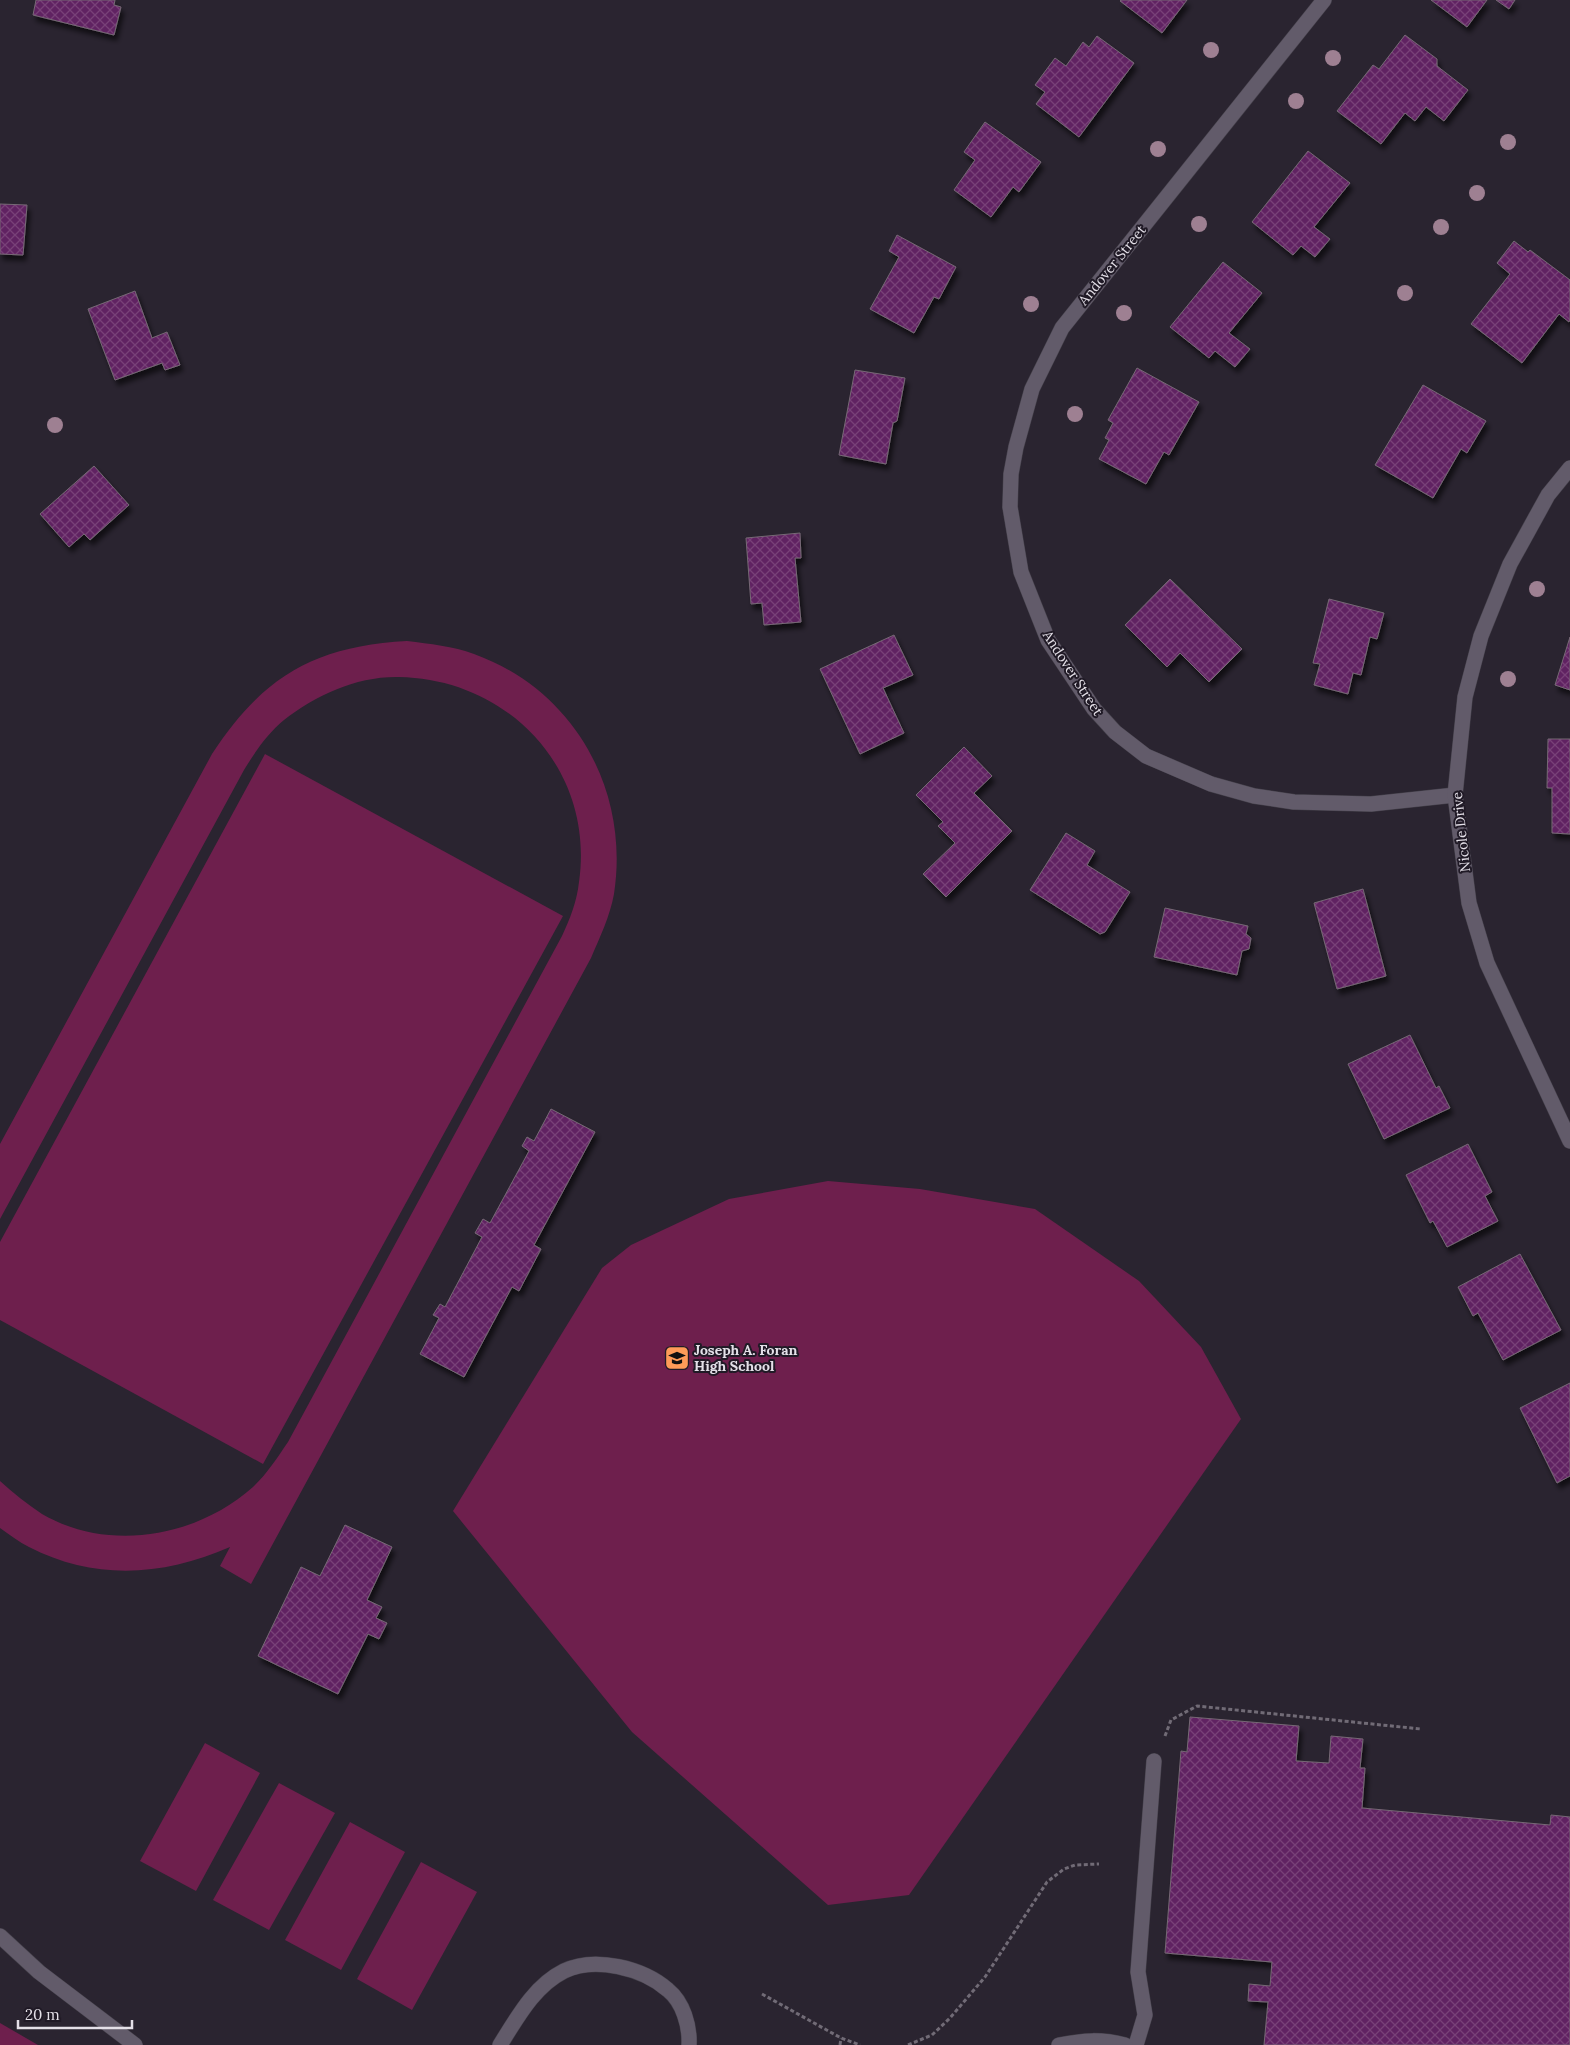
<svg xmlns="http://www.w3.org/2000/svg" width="1570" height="2045" font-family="Lora,serif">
<defs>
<pattern id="building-cross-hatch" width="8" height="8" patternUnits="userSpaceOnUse" patternTransform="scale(1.25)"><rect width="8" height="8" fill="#612162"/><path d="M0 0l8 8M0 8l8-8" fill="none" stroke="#784178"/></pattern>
<filter id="shadow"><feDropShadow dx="3" dy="5.5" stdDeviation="2.5" flood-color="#0009"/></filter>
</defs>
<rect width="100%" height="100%" fill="#2a2430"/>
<g fill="#6e1f4d">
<path d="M407 641C430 644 453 646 474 654 574 690 630 790 614 894 610 916 600 937 591 958L251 1584 220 1566 230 1547C164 1576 95 1581 29 1547 19 1542 10 1535 0 1528V1481C13 1493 27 1504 42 1514 109 1553 197 1537 253 1487 267 1474 277 1458 288 1442L562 936C570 919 577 901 579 882 595 770 509 679 399 677 357 676 316 695 284 720 267 734 255 752 244 770L0 1219V1144L212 754C263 676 315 646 407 641Z"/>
<path d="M265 754 563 916 263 1464 0 1320V1242Z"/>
<path d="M828 1181 920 1189 1035 1209 1139 1281 1201 1347 1241 1419 909 1895 828 1905 632 1732 453 1511 602 1268 631 1245 729 1199Z"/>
<path d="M205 1743 260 1773 196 1891 140 1861Z"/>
<path d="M279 1783 335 1813 269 1930 213 1900Z"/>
<path d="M350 1822 405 1852 341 1970 285 1940Z"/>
<path d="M421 1862 477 1892 412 2010 357 1979Z"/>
<path d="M0 2023 38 2045H0Z"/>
</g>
<g fill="url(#building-cross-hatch)" stroke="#766975" filter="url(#shadow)">
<path d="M36 0H115L114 5 121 7 114 35 33 15Z"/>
<path d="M1121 0H1187L1162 33 1120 1Z"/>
<path d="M1431 0H1487L1467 27Z"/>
<path d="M1496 0H1515L1509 9Z"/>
<path d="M1405 35 1437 59V66L1468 90 1444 121 1426 107 1415 121 1405 113 1381 144 1337 111 1373 65 1379 69Z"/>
<path d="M1097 36 1134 63 1079 137 1036 104 1045 92 1035 85 1055 58 1066 66 1083 42 1089 47Z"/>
<path d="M985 122 1041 162 1019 192 1013 187 991 217 954 190 975 160 964 152Z"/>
<path d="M1308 151 1350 183 1314 227 1330 239 1315 257 1301 246 1293 255 1252 222Z"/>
<path d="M0 204 27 205 23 255 0 254Z"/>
<path d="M897 235 956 267 939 299 934 297 914 333 870 309 899 257 889 251Z"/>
<path d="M1514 241 1528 252 1530 250 1570 280V320L1569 322 1559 314 1522 363 1471 324 1510 274 1497 263Z"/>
<path d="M1223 262 1262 293 1229 333 1250 349 1235 367 1215 351 1209 358 1170 327Z"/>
<path d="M135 291 152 338 167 332 180 365 165 370 162 363 115 380 88 309Z"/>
<path d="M1137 368 1199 402 1169 455 1164 452 1146 484 1099 459 1109 440 1105 438 1113 423 1108 420Z"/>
<path d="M855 370 905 378 897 421 893 423 886 464 839 455Z"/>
<path d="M1423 385 1486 421 1467 453 1461 449 1433 498 1375 465Z"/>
<path d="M94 466 129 505 90 540 84 534 69 547 40 514Z"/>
<path d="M800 533 801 558H795L801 622 764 625 762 603 751 604 746 538Z"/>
<path d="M1170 579 1242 649 1209 682 1180 653 1167 667 1125 625Z"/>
<path d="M1329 599 1384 613 1377 639 1370 637 1361 675 1353 673 1348 694 1314 685 1320 664 1313 663Z"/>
<path d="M894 635 913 675 883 688 904 733 860 754 820 669Z"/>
<path d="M1570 637V690L1555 685Z"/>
<path d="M1548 739H1570V834L1552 833V788H1547Z"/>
<path d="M964 747 992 776 974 793 1012 831 946 897 923 874 955 843 938 826 943 822 916 795Z"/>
<path d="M1066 833 1095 851 1087 865 1130 892 1105 932 1100 934 1030 890Z"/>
<path d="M1363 889 1386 976 1337 989 1314 903Z"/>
<path d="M1165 908 1248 926 1246 934 1251 938 1249 949 1242 951 1237 975 1154 957Z"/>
<path d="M1410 1035 1436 1088 1439 1086 1450 1108 1384 1139 1348 1064Z"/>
<path d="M551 1109 595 1132 534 1245 541 1249 519 1291 512 1287 464 1377 420 1354 439 1318 433 1315 440 1304 445 1307 482 1237 475 1233 483 1219 490 1223 529 1151 522 1146 527 1137 534 1141Z"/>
<path d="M1468 1144 1492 1192 1485 1196 1498 1221 1447 1247 1433 1221 1430 1223 1406 1175Z"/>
<path d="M1520 1254 1561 1330 1503 1360 1478 1313 1473 1316 1458 1287Z"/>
<path d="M1570 1383V1476L1557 1483 1520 1408Z"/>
<path d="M345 1525 392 1547 367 1600 382 1607 376 1618 387 1623 379 1639 368 1634 338 1694 258 1656 301 1567 320 1576Z"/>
<path d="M1190 1717 1299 1726 1296 1761 1329 1763 1331 1736 1363 1739 1360 1768H1365L1362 1808 1550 1825 1551 1815 1570 1817V2045H1264L1268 2002 1248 2001 1249 1984 1270 1986 1272 1962 1165 1953 1181 1751 1187 1752Z"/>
</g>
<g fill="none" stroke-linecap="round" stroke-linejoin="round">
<defs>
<path id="service" d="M1136 2045 1145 2015 1138 1972 1154 1761"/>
<g id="minor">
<path d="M1324 0 1062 328 1032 389 1016 447 1011 474 1010 507 1021 572 1048 640 1094 709 1115 732 1146 756 1211 784 1254 796 1294 802 1371 804 1455 795"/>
<path d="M1570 468 1548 495 1510 564 1481 636 1465 697 1455 795 1469 903 1487 963 1570 1141"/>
<path d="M0 1936 39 1972 135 2045"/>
<path d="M500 2045C517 2018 534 1986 564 1971 595 1956 643 1968 668 1990 683 2002 690 2026 689 2045"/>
<path d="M1059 2045C1084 2040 1101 2039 1125 2045"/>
</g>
</defs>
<use href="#service" stroke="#44404a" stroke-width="16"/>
<use href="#minor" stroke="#44404a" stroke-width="16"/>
<g stroke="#716b76" stroke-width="3" stroke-dasharray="4 2.5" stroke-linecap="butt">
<path d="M1165 1736 1171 1720 1197 1706 1421 1729"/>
<path d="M762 1994 841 2038 860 2045"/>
<path d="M840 2045 841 2038"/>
<path d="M908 2045 932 2035 950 2018 985 1977 1047 1882 1064 1869 1075 1865 1099 1864"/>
</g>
<use href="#service" stroke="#625b6a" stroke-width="15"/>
<use href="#minor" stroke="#625b6a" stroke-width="15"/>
</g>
<g fill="#9e8092">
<circle cx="1211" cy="50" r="8"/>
<circle cx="1333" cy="58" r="8"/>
<circle cx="1296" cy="101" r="8"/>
<circle cx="1508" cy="142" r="8"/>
<circle cx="1158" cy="149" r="8"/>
<circle cx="1477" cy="193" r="8"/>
<circle cx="1199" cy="224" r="8"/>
<circle cx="1441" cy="227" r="8"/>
<circle cx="1405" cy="293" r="8"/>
<circle cx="1031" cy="304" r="8"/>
<circle cx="1124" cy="313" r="8"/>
<circle cx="1075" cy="414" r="8"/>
<circle cx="55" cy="425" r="8"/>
<circle cx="1537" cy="589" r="8"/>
<circle cx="1508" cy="679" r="8"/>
</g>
<defs>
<symbol id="school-square" viewBox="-11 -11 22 22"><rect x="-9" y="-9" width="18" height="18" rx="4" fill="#fe9b58" stroke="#201a26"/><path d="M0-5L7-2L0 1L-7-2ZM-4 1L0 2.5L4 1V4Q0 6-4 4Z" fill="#111"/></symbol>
</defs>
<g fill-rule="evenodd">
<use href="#school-square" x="663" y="1344" width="28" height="28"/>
</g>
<g text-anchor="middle" stroke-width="4" stroke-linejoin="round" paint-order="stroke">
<g font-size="14" fill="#e4e0e8" stroke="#201a26">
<text transform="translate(1112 265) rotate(-51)" y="5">Andover Street</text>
<text transform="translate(1073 673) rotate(57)" y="5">Andover Street</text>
<text transform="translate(1461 832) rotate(-96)" y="5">Nicole Drive</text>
</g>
<g font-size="14" font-weight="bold" fill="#e4e0e8" stroke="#201a26" text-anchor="start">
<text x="694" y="1355">Joseph A. Foran<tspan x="694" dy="16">High School</tspan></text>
</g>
</g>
<path d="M18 2020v8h114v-8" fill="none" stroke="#e4e0e8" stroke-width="2.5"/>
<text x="25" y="2020" font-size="15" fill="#e4e0e8" stroke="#201a26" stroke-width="4" paint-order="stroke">20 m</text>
</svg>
